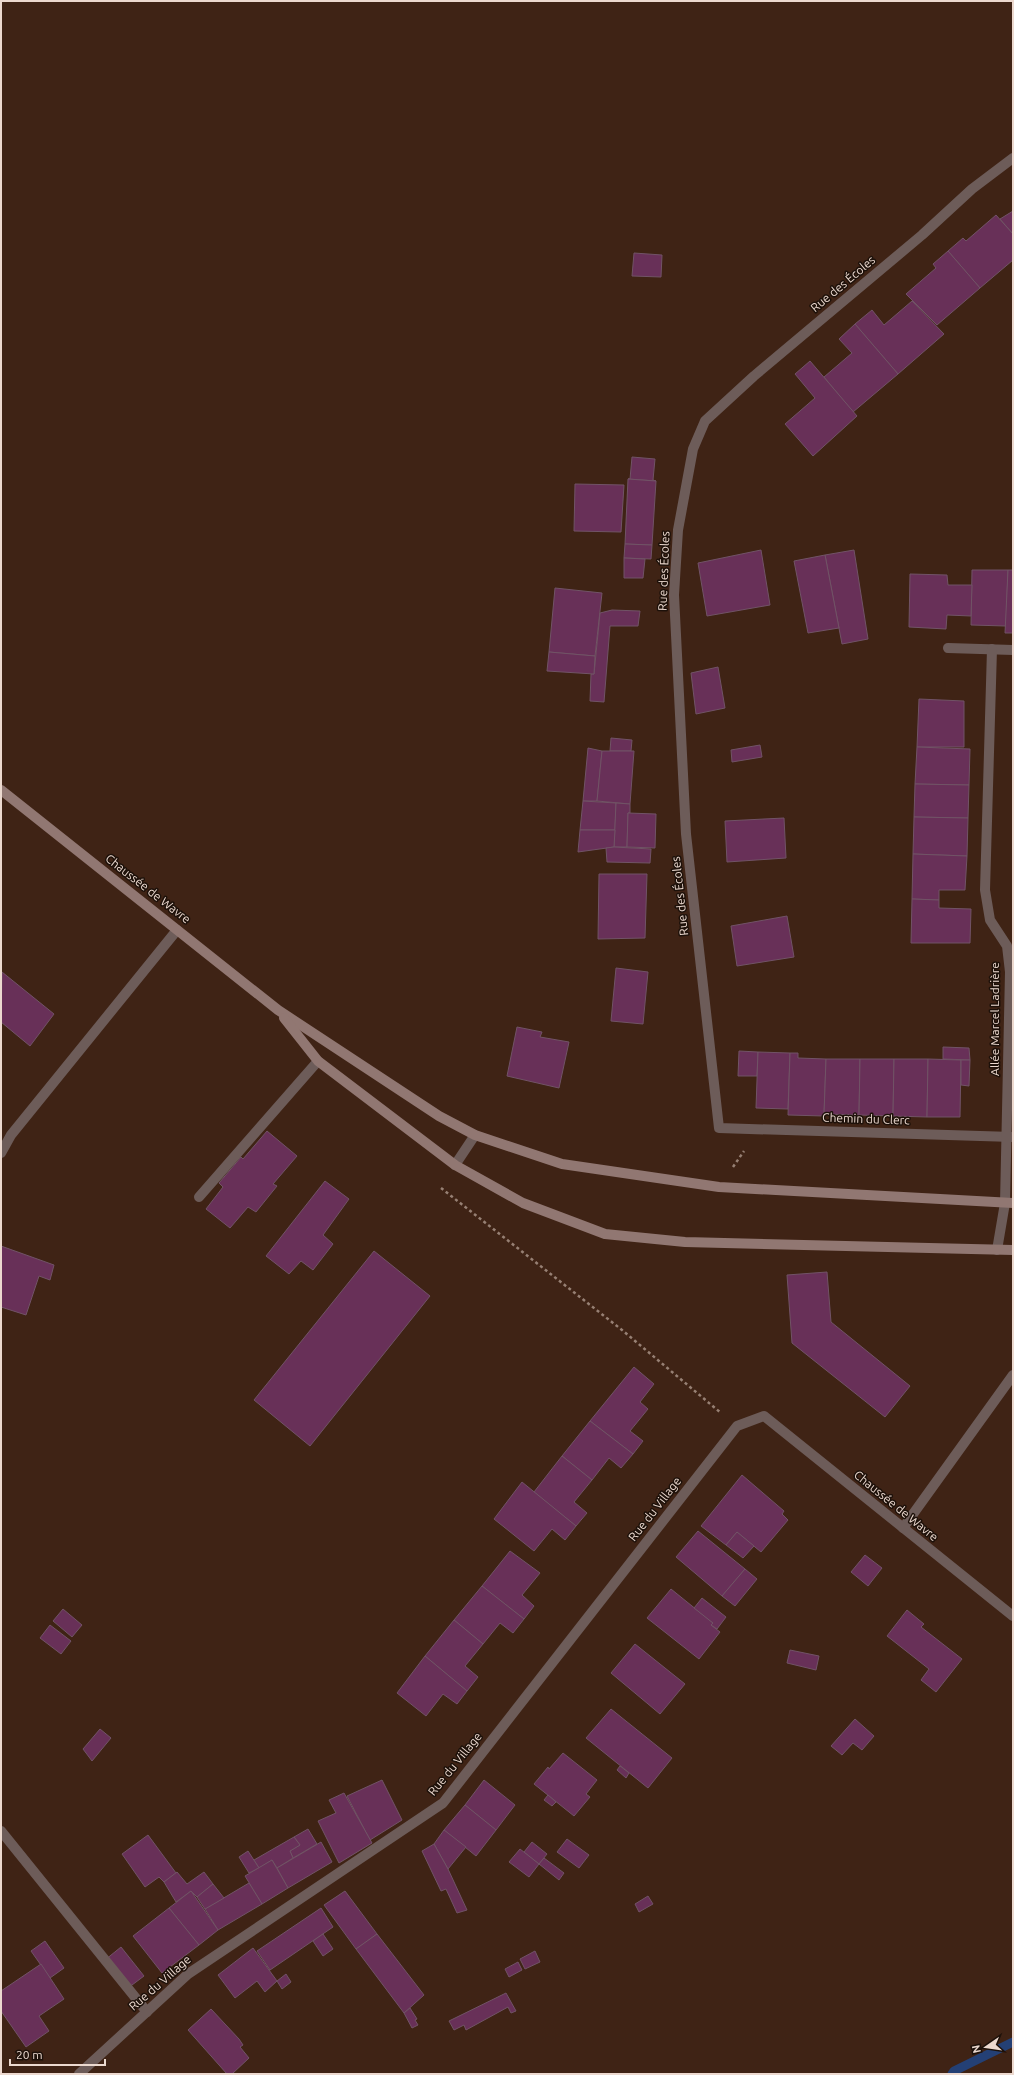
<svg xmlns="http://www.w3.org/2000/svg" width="1014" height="2075" font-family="Ubuntu,sans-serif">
<rect width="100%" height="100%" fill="#3f2315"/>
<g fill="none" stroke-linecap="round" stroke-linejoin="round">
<path stroke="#244075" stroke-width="9" d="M952 2074 954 2071 1013 2042"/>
</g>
<g fill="#683058" stroke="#715366">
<path d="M1013 211V234L1000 219Z"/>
<path d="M996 215 1013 234V260L980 288 948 251 963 238 966 241Z"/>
<path d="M948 251 980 288 937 325 906 294 936 268 933 264Z"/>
<path d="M634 253 662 255 661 277 632 276Z"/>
<path d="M912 301 944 334 898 374 855 324 872 310 884 325Z"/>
<path d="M855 324 898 374 853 412 824 377 852 353 839 339Z"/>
<path d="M810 361 857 416 813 456 785 424 815 398 795 374Z"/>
<path d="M632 457 655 459 653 480 656 481 628 479H630Z"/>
<path d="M628 479 656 481 652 545 625 544Z"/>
<path d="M575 484 624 485 621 532 574 531Z"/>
<path d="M625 544 652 545 651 559 624 558Z"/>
<path d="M761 550 770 605 707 616 698 563Z"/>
<path d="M854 550 868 639 842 644 825 555Z"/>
<path d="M825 555 839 628 808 633 794 561Z"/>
<path d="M624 558 645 559 643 578H624Z"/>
<path d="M972 570H1008L1006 626 971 625Z"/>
<path d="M1008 570H1013V633H1005Z"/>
<path d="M910 574 947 575 948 585H972L971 616 947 615 946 629 909 627Z"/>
<path d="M555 588 602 593 595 656 549 652Z"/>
<path d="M612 610 640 611 638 626H610L604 702 590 701 591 674H594L600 613Z"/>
<path d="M549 652 595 656 594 674 547 671Z"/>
<path d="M718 667 725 708 696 714 691 673Z"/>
<path d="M919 699 964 701V747H917Z"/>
<path d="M611 738 632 740 631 751H610Z"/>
<path d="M760 745 762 757 732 762 731 750Z"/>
<path d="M917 747 970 749 969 785 915 784Z"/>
<path d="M588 748 602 751 597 801H583Z"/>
<path d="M602 751H634L630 804 597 801Z"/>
<path d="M915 784 969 785 968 818 914 817Z"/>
<path d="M583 801 616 803 615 830H580Z"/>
<path d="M616 803 630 804V813H628L627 847H614Z"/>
<path d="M628 813 656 814 655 848 627 847Z"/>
<path d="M914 817 968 818 967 856 913 854Z"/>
<path d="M784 818 786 858 727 862 725 821Z"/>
<path d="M580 830H615L614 847 578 852Z"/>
<path d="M614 847 651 849 650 863 607 862 606 848Z"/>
<path d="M913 854 967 856 965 890H939V900L912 899Z"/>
<path d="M599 874H647L645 938 598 939Z"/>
<path d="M912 899 939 900V908L971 909 970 943H911Z"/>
<path d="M787 916 794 957 737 966 731 926Z"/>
<path d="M616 968 648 972 643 1024 611 1021Z"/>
<path d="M2 972 54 1014 30 1046 1 1022Z"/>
<path d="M517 1027 542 1032 540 1037 569 1042 559 1088 507 1076Z"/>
<path d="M943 1047 969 1048 970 1060 943 1059Z"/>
<path d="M739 1051 758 1052 757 1076H738Z"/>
<path d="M758 1052 790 1053 788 1109 756 1108Z"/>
<path d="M790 1053H798V1058L826 1059 824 1116 788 1115Z"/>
<path d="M826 1059H860L859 1115 824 1114Z"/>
<path d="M860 1059H894L893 1116 859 1115Z"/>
<path d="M894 1059H928L927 1117 893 1116Z"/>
<path d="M928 1059 961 1060 960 1117H927Z"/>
<path d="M961 1060H970L969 1086 961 1085Z"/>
<path d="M267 1131 297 1156 273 1184 277 1186 256 1212 248 1207 230 1228 206 1209 223 1187 219 1183 241 1157 243 1159Z"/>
<path d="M325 1181 349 1199 323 1235 333 1244 313 1270 301 1261 289 1274 266 1256Z"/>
<path d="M1 1246 54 1265 50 1280 39 1276 26 1315 1 1307Z"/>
<path d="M374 1251 430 1296 310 1446 254 1400Z"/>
<path d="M827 1272 831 1322 910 1386 885 1417 792 1343 787 1275Z"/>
<path d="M634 1367 654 1384 640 1402 648 1409 630 1431 643 1441 633 1454 590 1421Z"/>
<path d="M590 1421 633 1454 621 1468 609 1458 592 1480 562 1456Z"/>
<path d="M562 1456 592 1480 574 1502 587 1513 576 1526 534 1492Z"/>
<path d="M742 1475 784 1511 782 1514 788 1520 761 1552 737 1532 726 1545 701 1526Z"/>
<path d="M522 1482 576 1526 565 1540 552 1529 534 1551 494 1519Z"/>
<path d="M698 1531 745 1569 722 1596 676 1557Z"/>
<path d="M737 1532 754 1546 743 1558 726 1545Z"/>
<path d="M510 1551 540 1573 522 1595 534 1606 524 1619 482 1586Z"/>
<path d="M865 1555 882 1568 868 1586 851 1572Z"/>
<path d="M745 1569 757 1579 735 1606 722 1596Z"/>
<path d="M482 1586 524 1619 513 1633 500 1623 483 1644 454 1620Z"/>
<path d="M671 1589 713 1623 711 1625 720 1632 699 1659 647 1618Z"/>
<path d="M702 1598 726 1617 717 1629 711 1625 713 1623 694 1608Z"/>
<path d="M63 1609 82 1625 72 1637 53 1621Z"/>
<path d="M907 1610 924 1624 921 1627 962 1659 936 1692 921 1680 929 1669 887 1636Z"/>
<path d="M454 1620 483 1644 465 1666 478 1677 467 1691 425 1656Z"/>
<path d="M50 1625 71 1641 61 1654 40 1638Z"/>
<path d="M635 1644 685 1684 660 1714 611 1673Z"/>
<path d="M790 1650 819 1656 816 1670 787 1663Z"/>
<path d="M425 1656 467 1691 457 1704 443 1694 426 1716 397 1693Z"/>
<path d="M611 1709 672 1758 648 1788 586 1738Z"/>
<path d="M855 1719 874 1736 862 1750 853 1743 842 1755 831 1746Z"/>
<path d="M100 1729 111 1738 92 1761 83 1749Z"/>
<path d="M563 1753 597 1780 586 1794 590 1797 574 1816 534 1784 548 1767 549 1769Z"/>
<path d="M620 1766 629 1773 626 1778 617 1770Z"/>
<path d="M382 1780 402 1820 370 1840 347 1796Z"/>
<path d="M484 1780 515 1805 496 1830 465 1805Z"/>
<path d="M344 1793 372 1843 339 1863 318 1821 336 1813 329 1800Z"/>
<path d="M548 1795 556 1802 552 1806 544 1800Z"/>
<path d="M465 1805 496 1830 476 1856 444 1830Z"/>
<path d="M308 1829 317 1844 293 1858 290 1851 300 1845 294 1837Z"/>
<path d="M444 1830 466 1847 448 1869 434 1844Z"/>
<path d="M148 1835 176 1873 164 1882 159 1877 145 1887 122 1854Z"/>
<path d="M294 1837 300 1845 290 1851 293 1858 277 1868 272 1860 259 1868 254 1860Z"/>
<path d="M567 1839 589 1855 579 1868 557 1852Z"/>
<path d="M321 1842 332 1862 288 1888 277 1868Z"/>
<path d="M532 1842 547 1854 539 1864 524 1852Z"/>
<path d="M434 1844 448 1869 467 1910 457 1913 446 1889 441 1891 422 1851Z"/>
<path d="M520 1849 539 1864 529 1877 509 1862Z"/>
<path d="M248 1851 259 1868 249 1873 239 1857Z"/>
<path d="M544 1858 564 1873 559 1880 539 1864Z"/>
<path d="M272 1860 288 1888 262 1904 245 1876Z"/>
<path d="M177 1872 187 1884 204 1872 213 1884 197 1897 191 1891 176 1902 164 1882Z"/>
<path d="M249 1883 262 1904 218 1930 205 1909Z"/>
<path d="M213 1884 224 1898 205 1909 197 1897Z"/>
<path d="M191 1891 218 1930 199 1945 169 1908Z"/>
<path d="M345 1891 377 1934 356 1949 324 1905Z"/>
<path d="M648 1896 653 1904 639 1912 635 1904Z"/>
<path d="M169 1908 199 1945 162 1973 133 1936Z"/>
<path d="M321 1908 333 1927 270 1970 257 1951Z"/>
<path d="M323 1934 333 1949 323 1956 313 1941Z"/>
<path d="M377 1934 424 1995 404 2013 356 1949Z"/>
<path d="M45 1941 64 1968 50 1978 31 1951Z"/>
<path d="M121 1947 144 1976 128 1988 105 1960Z"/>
<path d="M253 1948 277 1981 265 1992 257 1981 235 1998 218 1975Z"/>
<path d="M535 1951 540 1962 525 1969 520 1959Z"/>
<path d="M518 1962 522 1970 509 1977 505 1969Z"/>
<path d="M41 1964 64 1999 39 2016 49 2031 26 2047 1 2011V1991Z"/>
<path d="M286 1974 291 1982 282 1989 277 1981Z"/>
<path d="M506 1993 516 2011 511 2013 508 2007 466 2030 464 2025 454 2030 449 2021Z"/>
<path d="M410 2008 417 2019 415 2020 418 2025 412 2028 404 2013Z"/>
<path d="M211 2009 239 2039 243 2045 240 2047 249 2058 232 2074H227L188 2030Z"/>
</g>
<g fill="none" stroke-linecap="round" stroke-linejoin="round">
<g stroke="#978074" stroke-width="2.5" stroke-dasharray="3 3" stroke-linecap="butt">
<path d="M733 1167 744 1151"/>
<path d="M441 1188 622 1330 721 1413"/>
</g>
<g stroke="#6d5c59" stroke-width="10">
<path d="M1 1153 11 1135 177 930"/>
<path d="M455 1165 475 1135"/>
<path d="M199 1197 318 1061"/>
<path d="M903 1528 1013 1375"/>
<path d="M1 1831 147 2012"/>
</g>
<g stroke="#6d5c59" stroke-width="10">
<path d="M1013 158 972 189 922 235 754 376 705 421 693 449 678 530 674 595 686 834 719 1128 1013 1137"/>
<path d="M948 648 1013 650"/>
<path d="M992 649 985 890 990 920 1007 946 1010 972 1005 1203 997 1250"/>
<path d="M79 2074 188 1974 443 1803 737 1426 764 1416 1013 1616"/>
</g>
<g stroke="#917772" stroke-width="10">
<path d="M1 790 278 1010 439 1116 475 1135 562 1164 719 1187 1013 1203"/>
<path d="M284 1018 318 1061 455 1165 523 1203 605 1234 685 1242 1013 1250"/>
</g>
</g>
<g text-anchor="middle" stroke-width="3" stroke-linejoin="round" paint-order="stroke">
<g font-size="12" fill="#ecd9cf" stroke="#1d110a">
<text transform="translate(843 284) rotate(-40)" y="4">Rue des Écoles</text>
<text transform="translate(664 571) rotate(-88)" y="4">Rue des Écoles</text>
<text transform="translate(148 889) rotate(38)" y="4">Chaussée de Wavre</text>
<text transform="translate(680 896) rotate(-96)" y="4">Rue des Écoles</text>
<text transform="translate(995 1019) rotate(-90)" y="4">Allée Marcel Ladrière</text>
<text transform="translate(866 1119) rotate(2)" y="4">Chemin du Clerc</text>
<text transform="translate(896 1506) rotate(39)" y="4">Chaussée de Wavre</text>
<text transform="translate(655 1509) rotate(-52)" y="4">Rue du Village</text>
<text transform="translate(455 1764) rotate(-51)" y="4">Rue du Village</text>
<text transform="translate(160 1983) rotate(-41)" y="4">Rue du Village</text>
</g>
</g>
<rect width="1014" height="2075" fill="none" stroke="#ecd9cf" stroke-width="4"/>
<g transform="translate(986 2047) rotate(257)" stroke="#1d110a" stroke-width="3" paint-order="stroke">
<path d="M0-3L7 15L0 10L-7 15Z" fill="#ecd9cf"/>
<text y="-6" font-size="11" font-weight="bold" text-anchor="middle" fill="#ecd9cf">N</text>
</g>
<path d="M10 2059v6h95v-6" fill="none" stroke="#ecd9cf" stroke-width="2"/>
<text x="16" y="2059" font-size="12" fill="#ecd9cf" stroke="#1d110a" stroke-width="3" paint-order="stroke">20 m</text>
</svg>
